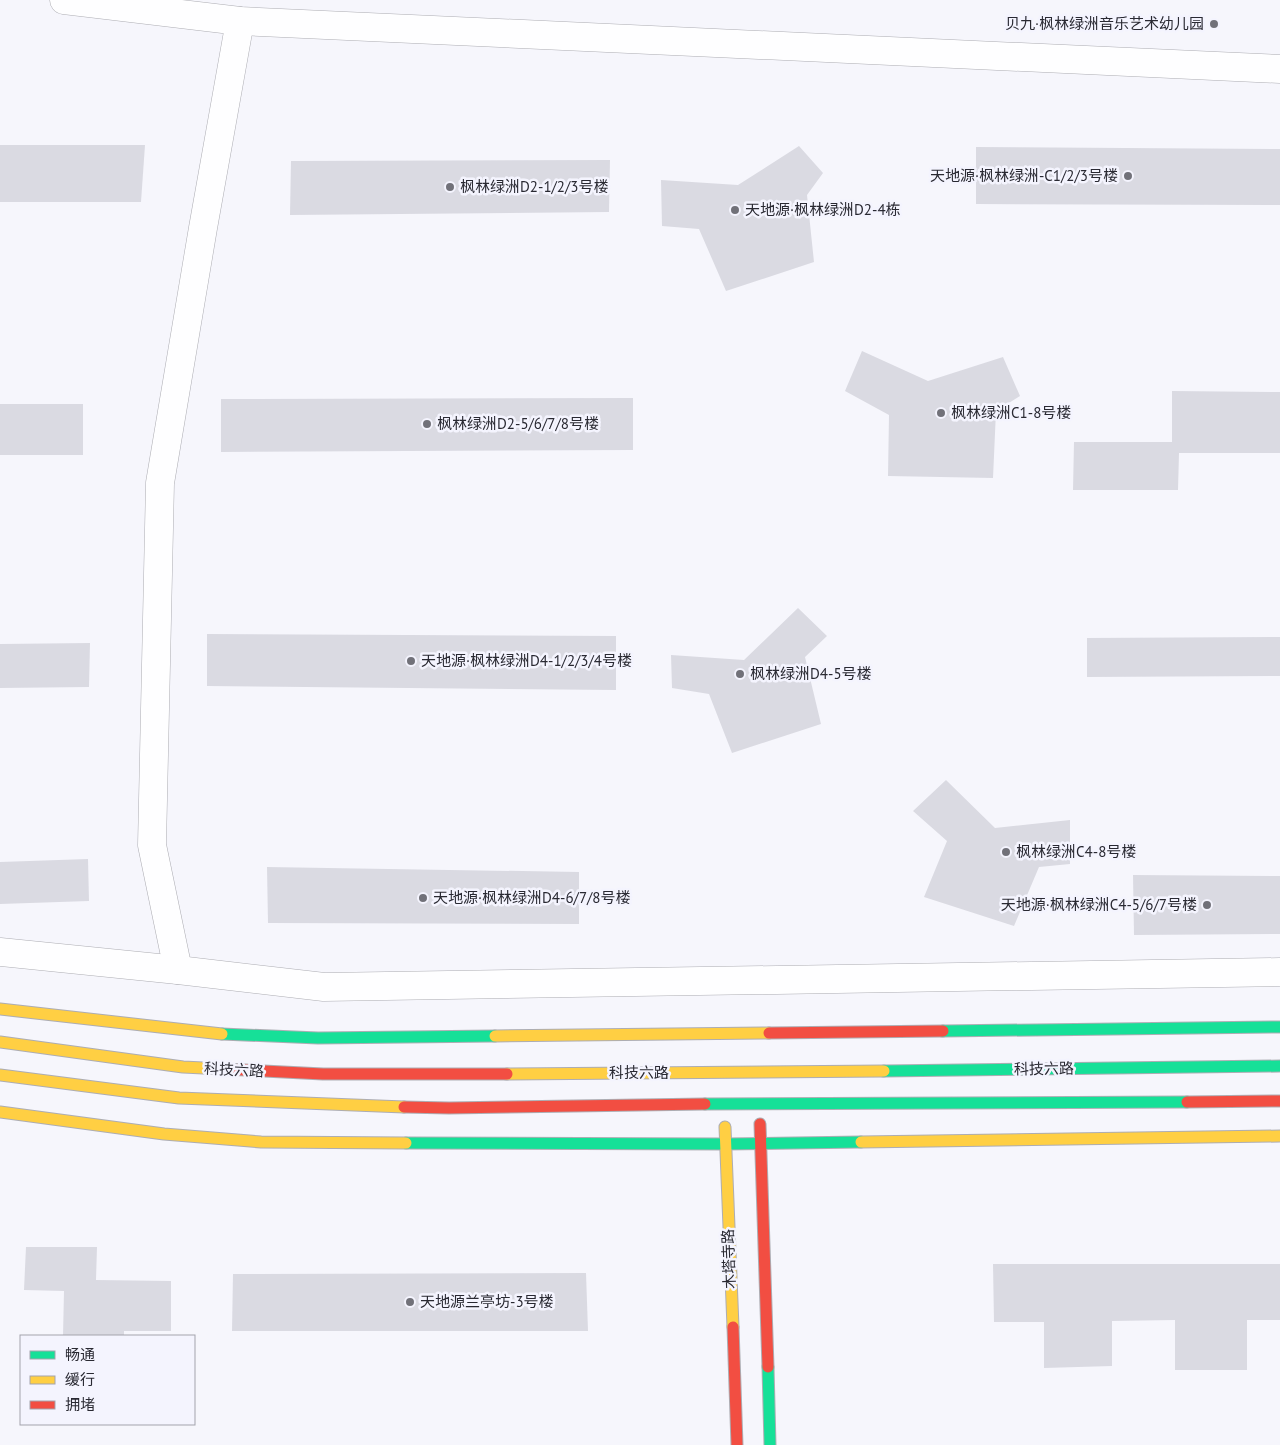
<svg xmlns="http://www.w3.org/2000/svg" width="1280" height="1445" font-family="'PT Sans','Noto Sans SC',sans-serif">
<rect width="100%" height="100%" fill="#f6f6fc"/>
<g fill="#dadae2">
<path d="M0 145H145L141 202H0Z"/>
<path d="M799 146 823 173 807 195 814 262 726 291 699 229 662 226 661 180 738 185Z"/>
<path d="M976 147 1280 149V205L976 204Z"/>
<path d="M610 160 609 212 290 215 291 161Z"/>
<path d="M862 351 928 381 1003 357 1020 396 996 411 993 478 888 476 889 415 845 391Z"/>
<path d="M1172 391 1280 392V453H1179L1178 490H1073L1074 442H1172Z"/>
<path d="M633 398V450L221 452V399Z"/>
<rect x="0" y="404" width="83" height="51"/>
<path d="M798 608 827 636 805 657 821 724 732 753 709 694 672 688 671 655 744 660Z"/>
<path d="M207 634 616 636V690L207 686Z"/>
<path d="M1280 637V676L1087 677V638Z"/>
<path d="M90 643 89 687 0 688V644Z"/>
<path d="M946 780 995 828 1070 820V864L1039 867 1014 926 924 897 947 841 913 811Z"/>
<path d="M88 859 89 901 0 904V862Z"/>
<path d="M267 867 579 872V924L268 923Z"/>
<path d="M1133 875 1280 876V934L1134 935Z"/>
<path d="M26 1247H97L96 1280 171 1281V1331H124V1336H63L64 1291 24 1290Z"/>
<path d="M993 1264H1280V1320H1247V1370H1175V1320L1112 1321V1366L1044 1368V1322H994Z"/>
<path d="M586 1273 588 1331H232L233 1274Z"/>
</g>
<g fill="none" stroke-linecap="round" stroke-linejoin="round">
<defs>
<g id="street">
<path d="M64 0 240 21 1280 69"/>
<path d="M0 952 178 970 324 987 1280 972"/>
<path d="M178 970 152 845 160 483 203 228 240 21"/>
</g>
<g id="fast">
<path d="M943 1031 1280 1027"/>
<path d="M222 1034 318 1038 495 1036"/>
<path d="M884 1071 1280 1066"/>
<path d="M705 1104 1187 1102"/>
<path d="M406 1143 726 1144 861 1142"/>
<path d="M768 1367 770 1445"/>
</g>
<g id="slow">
<path d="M0 1009 222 1034"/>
<path d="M495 1036 769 1033"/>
<path d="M0 1042 183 1067 224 1069"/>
<path d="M507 1074 884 1071"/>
<path d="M0 1075 179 1098 404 1107"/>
<path d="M0 1112 164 1134 261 1142 406 1143"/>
<path d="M725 1127 733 1327"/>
<path d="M861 1142 1280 1136"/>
</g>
<g id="jam">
<path d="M769 1033 943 1031"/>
<path d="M224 1069 323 1074H507"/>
<path d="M1187 1102 1280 1101"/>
<path d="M404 1107 449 1108 705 1104"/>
<path d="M760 1124 768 1367"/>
<path d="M733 1327 737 1445"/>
</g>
</defs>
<use href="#street" stroke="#adadb3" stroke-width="29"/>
<use href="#fast" stroke="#adadb3" stroke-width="13"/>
<use href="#slow" stroke="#adadb3" stroke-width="13"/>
<use href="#jam" stroke="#adadb3" stroke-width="13"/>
<use href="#street" stroke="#fefeff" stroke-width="28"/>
<use href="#fast" stroke="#16e098" stroke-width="11"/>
<use href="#slow" stroke="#ffcf43" stroke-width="11"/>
<use href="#jam" stroke="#f24e42" stroke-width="11"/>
</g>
<g fill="#717179" stroke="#f4f4fe" stroke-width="2">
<circle cx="1214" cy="24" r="5"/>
<circle cx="1128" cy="176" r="5"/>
<circle cx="450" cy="187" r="5"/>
<circle cx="735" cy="210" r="5"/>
<circle cx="941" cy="413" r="5"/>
<circle cx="427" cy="424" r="5"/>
<circle cx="411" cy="661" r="5"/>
<circle cx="740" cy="674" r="5"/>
<circle cx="1006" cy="852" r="5"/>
<circle cx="423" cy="898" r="5"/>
<circle cx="1207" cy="905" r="5"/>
<circle cx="410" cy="1302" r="5"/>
</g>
<g text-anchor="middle" stroke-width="5" stroke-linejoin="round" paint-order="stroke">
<g font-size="15" fill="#292932" stroke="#f4f4fe" text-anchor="start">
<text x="1204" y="29" text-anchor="end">贝九·枫林绿洲音乐艺术幼儿园</text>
<text x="1118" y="181" text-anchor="end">天地源·枫林绿洲-C1/2/3号楼</text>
<text x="460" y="192">枫林绿洲D2-1/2/3号楼</text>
<text x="745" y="215">天地源·枫林绿洲D2-4栋</text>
<text x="951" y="418">枫林绿洲C1-8号楼</text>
<text x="437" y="429">枫林绿洲D2-5/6/7/8号楼</text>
<text x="421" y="666">天地源·枫林绿洲D4-1/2/3/4号楼</text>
<text x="750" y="679">枫林绿洲D4-5号楼</text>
<text x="1016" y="857">枫林绿洲C4-8号楼</text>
<text x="433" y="903">天地源·枫林绿洲D4-6/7/8号楼</text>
<text x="1197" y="910" text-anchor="end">天地源·枫林绿洲C4-5/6/7号楼</text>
<text x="420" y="1307">天地源兰亭坊-3号楼</text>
</g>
<g font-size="15" fill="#292932" stroke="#f4f4fe">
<text transform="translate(1044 1069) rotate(-1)" y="5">科技六路</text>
<text transform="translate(234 1070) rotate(3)" y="5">科技六路</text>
<text x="639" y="1078">科技六路</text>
<text transform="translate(729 1259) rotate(-92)" y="5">木塔寺路</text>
</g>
</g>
<rect x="20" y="1335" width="175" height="90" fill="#f4f4fe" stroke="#a3a3ac"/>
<rect x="30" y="1351" width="25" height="8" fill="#16e098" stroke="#a3a3ac"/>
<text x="65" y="1360" font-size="15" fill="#292932">畅通</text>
<rect x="30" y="1376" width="25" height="8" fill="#ffcf43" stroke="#a3a3ac"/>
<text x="65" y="1385" font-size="15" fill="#292932">缓行</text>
<rect x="30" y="1401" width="25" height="8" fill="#f24e42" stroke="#a3a3ac"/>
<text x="65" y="1410" font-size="15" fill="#292932">拥堵</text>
</svg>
